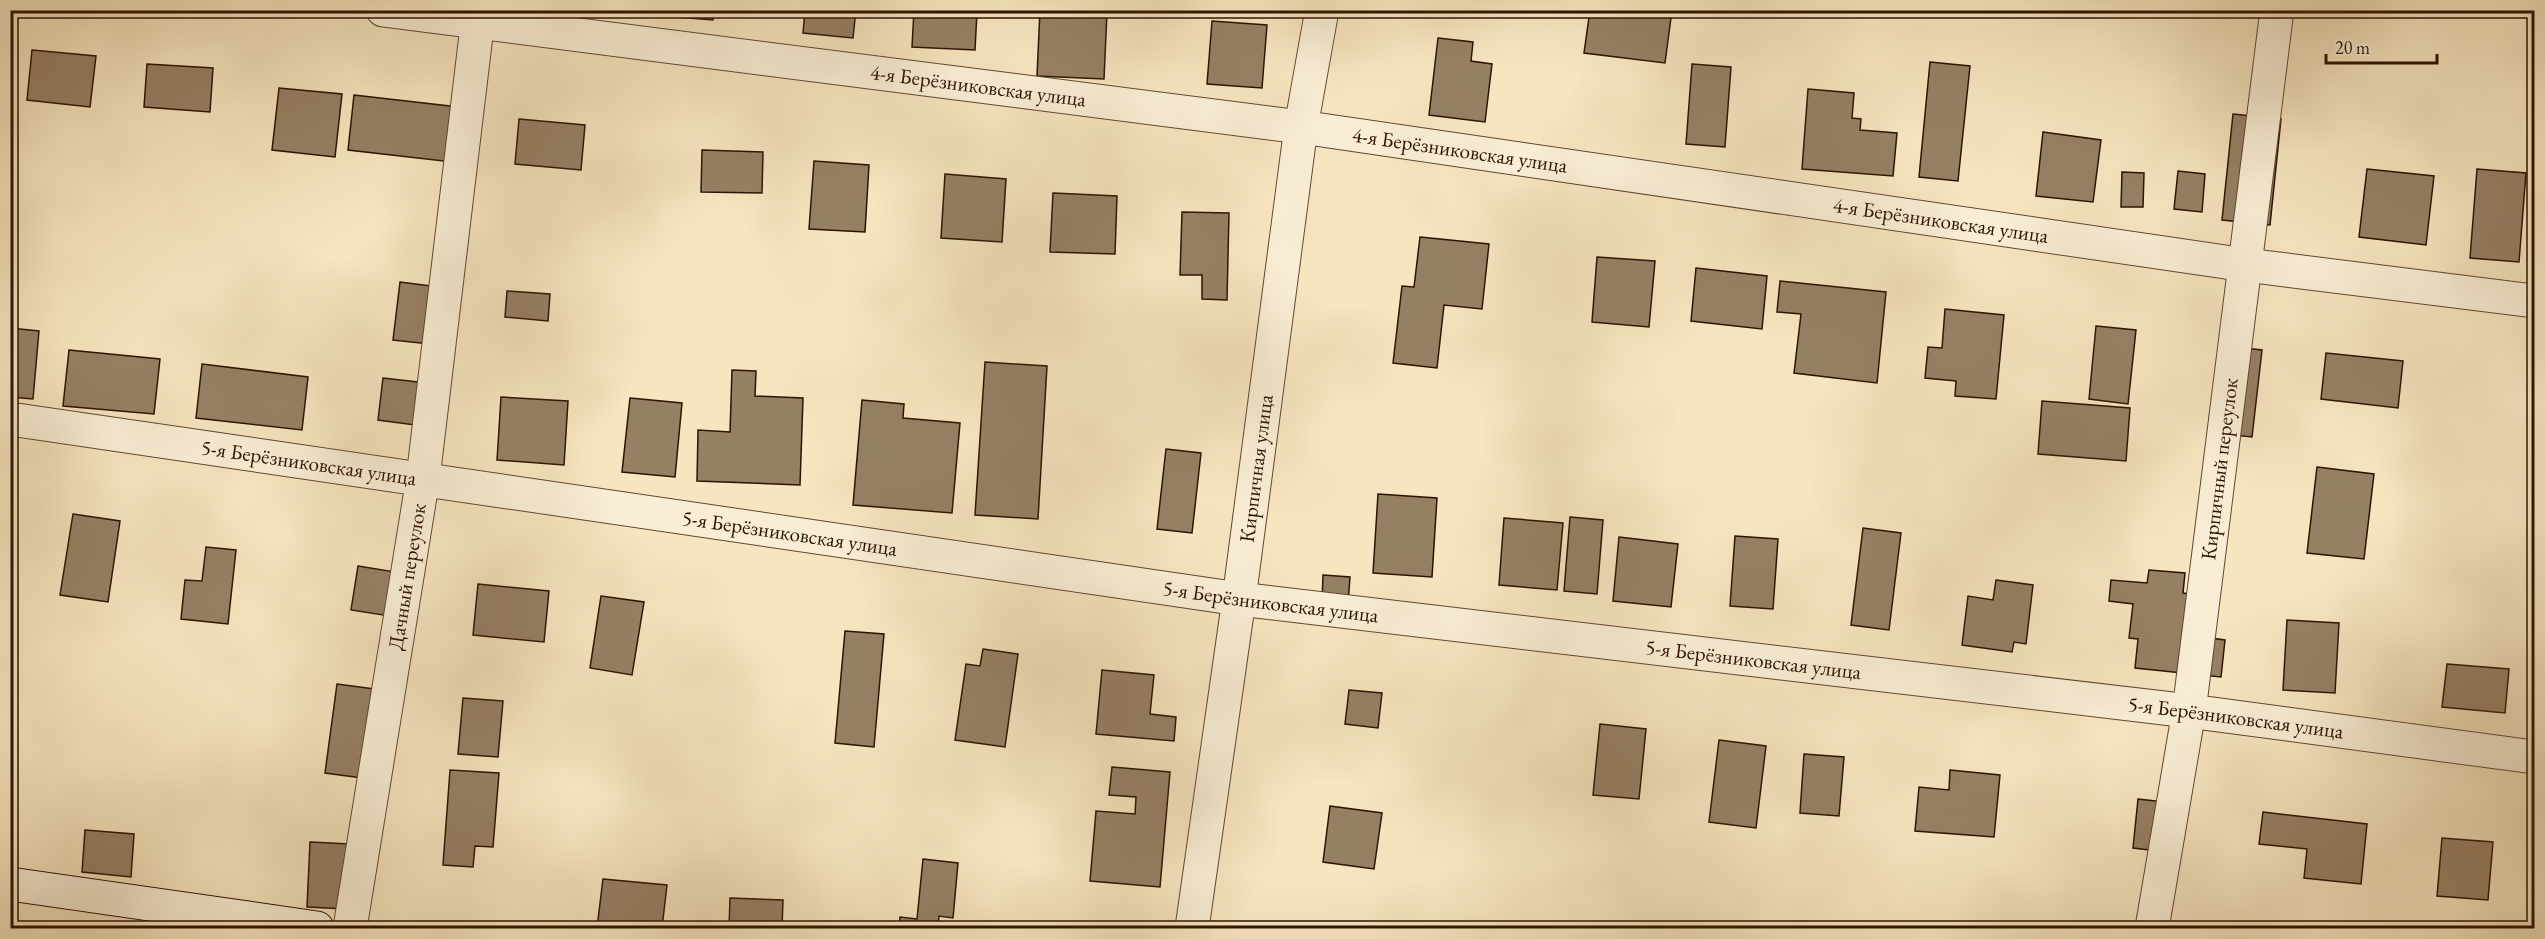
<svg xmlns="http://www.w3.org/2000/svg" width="2545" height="939" font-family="'EB Garamond',serif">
<rect width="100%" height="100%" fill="#f6e5bf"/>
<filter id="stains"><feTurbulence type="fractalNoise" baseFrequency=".00333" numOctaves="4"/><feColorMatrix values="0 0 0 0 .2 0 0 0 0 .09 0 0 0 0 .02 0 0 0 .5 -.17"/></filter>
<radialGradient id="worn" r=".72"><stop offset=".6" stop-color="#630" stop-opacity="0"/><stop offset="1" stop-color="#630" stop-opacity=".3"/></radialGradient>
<g fill="#968064" stroke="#2e1202" stroke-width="1.5">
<path d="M677 10H714L713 20 677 17Z"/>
<path d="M805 10H856L853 38 803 33Z"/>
<path d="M914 10 977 12 975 50 912 47Z"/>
<path d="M1040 10 1107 12 1104 79 1037 76Z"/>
<path d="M1590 10H1672L1665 63 1584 53Z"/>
<path d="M1212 21 1267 25 1262 88 1207 84Z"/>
<path d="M1438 38 1473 42 1471 61 1492 64 1485 122 1429 115Z"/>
<path d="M32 50 96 56 90 107 27 100Z"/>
<path d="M1930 62 1970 66 1958 181 1919 177Z"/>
<path d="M147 64 213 68 210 112 144 107Z"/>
<path d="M1692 64 1731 67 1725 147 1686 144Z"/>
<path d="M279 88 342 94 335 157 272 150Z"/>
<path d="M1808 89 1854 93 1852 118 1861 119 1860 130 1897 133 1893 176 1802 169Z"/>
<path d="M354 95 467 108 461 163 348 150Z"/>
<path d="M2233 114 2281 119 2270 225 2222 220Z"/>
<path d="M519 119 585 125 581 170 515 164Z"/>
<path d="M2043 132 2101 140 2093 202 2036 196Z"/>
<path d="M702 150 763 152 762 193 701 192Z"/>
<path d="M814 161 869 165 865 232 809 229Z"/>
<path d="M2367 169 2434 176 2426 245 2359 237Z"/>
<path d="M2477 169 2526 173 2519 262 2470 258Z"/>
<path d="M2178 171 2205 174 2202 212 2174 209Z"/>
<path d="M2122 172 2144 173 2143 207H2121Z"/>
<path d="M945 174 1006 179 1002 242 941 238Z"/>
<path d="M1053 193 1117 196 1115 254 1050 252Z"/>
<path d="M1182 212 1229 213 1227 300 1202 299V275H1180Z"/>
<path d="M1420 237 1489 244 1482 309 1444 305 1437 368 1393 363 1402 286 1414 287Z"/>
<path d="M1597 257 1655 261 1649 327 1592 322Z"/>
<path d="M1696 268 1767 276 1762 329 1691 321Z"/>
<path d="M1780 281 1886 292 1877 383 1794 373 1801 314 1777 312Z"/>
<path d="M400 282 446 288 439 345 393 340Z"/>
<path d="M507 291 550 294 548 321 505 317Z"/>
<path d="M1945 309 2004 315 1996 399 1955 396 1956 381 1925 378 1928 347 1942 348Z"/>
<path d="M2096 326 2136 330 2128 404 2089 399Z"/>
<path d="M10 328 39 331 33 399 10 397Z"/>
<path d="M2226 346 2262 350 2252 437 2216 433Z"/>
<path d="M69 350 160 359 154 414 63 406Z"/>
<path d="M2326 353 2403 361 2398 408 2321 399Z"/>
<path d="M985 362 1047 366 1038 519 975 515Z"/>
<path d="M202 364 308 377 302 430 196 418Z"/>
<path d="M732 370 756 371 755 396 803 398 800 485 697 481 698 430 730 432Z"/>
<path d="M383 378 435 384 430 427 378 420Z"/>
<path d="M501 397 568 401 564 465 497 460Z"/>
<path d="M630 398 682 403 675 477 622 472Z"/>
<path d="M862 400 904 404 903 418 960 423 952 513 853 505Z"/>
<path d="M2042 401 2130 408 2126 461 2038 454Z"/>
<path d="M1166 449 1201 453 1192 533 1157 529Z"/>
<path d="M2317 467 2374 474 2364 559 2307 553Z"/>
<path d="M1378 494 1437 498 1432 577 1373 573Z"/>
<path d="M73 514 120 521 108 602 60 595Z"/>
<path d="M1570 517 1603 520 1597 594 1564 591Z"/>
<path d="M1504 518 1563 523 1557 590 1499 585Z"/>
<path d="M1863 528 1901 533 1889 630 1851 625Z"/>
<path d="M1735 536 1778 539 1773 609 1730 606Z"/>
<path d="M1619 537 1678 544 1671 607 1613 601Z"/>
<path d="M206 547 236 550 228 624 181 619 185 580 202 581Z"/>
<path d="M358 566 408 574 402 618 351 610Z"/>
<path d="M2149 570 2185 573 2183 593 2207 596 2203 637 2225 640 2221 677 2135 668 2138 639 2129 638 2133 604 2109 601 2111 580 2147 583Z"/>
<path d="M1323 575 1350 577 1348 604 1322 603Z"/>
<path d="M1996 580 2033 585 2026 644 2014 642 2012 652 1962 645 1968 596 1993 600Z"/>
<path d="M478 584 549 591 544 642 473 635Z"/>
<path d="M601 596 644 602 632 675 590 668Z"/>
<path d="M2287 620 2339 623 2335 693 2283 690Z"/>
<path d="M845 631 884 634 874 747 835 743Z"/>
<path d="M983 649 1018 654 1005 747 955 740 966 664 980 666Z"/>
<path d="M2447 664 2509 669 2505 713 2442 707Z"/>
<path d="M1102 670 1154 675 1150 714 1176 717 1174 741 1096 734Z"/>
<path d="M337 684 389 691 377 780 325 773Z"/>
<path d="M1349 690 1382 693 1378 728 1345 724Z"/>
<path d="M463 698 503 701 498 757 458 754Z"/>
<path d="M1600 724 1646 729 1639 799 1593 795Z"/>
<path d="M1719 740 1766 746 1756 828 1709 822Z"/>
<path d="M1804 754 1844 757 1839 816 1800 813Z"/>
<path d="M1112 767 1170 772 1160 887 1090 881 1096 811 1135 814 1136 797 1109 795Z"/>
<path d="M450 770 499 773 493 847 475 846 473 867 443 865Z"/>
<path d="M1950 770 2000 775 1994 837 1915 831 1919 787 1949 790Z"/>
<path d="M2138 799 2181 804 2175 853 2133 848Z"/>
<path d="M1330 806 1382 813 1374 869 1323 862Z"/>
<path d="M2263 812 2367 824 2361 884 2304 878 2307 849 2259 844Z"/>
<path d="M85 830 134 834 131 877 82 872Z"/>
<path d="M2442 838 2493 842 2488 900 2437 896Z"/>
<path d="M310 842 369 845 365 910 307 907Z"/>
<path d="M923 859 958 863 953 918 939 916 938 928H899L900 917 917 919Z"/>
<path d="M603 879 667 885 662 928H597Z"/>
<path d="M730 898 783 900 782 928H729Z"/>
</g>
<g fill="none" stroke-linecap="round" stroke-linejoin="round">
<defs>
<g id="street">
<path id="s1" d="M383 10 1301 127 2246 265 2534 301"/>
<path id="s2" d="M10 419 1239 599 2189 711 2534 757"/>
<path id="s3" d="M350 928 423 478 479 10"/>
<path id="s4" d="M1192 928 1239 599 1301 127 1322 10"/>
<path id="s5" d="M2152 928 2189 711 2277 10"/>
</g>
<path id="secondary" d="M10 884 317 928"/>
</defs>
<use href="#street" stroke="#604731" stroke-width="35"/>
<use href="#secondary" stroke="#2e1202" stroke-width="35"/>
<use href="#street" stroke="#f9eed5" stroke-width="33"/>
<use href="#secondary" stroke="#f9eed5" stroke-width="33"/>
</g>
<g text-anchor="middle" stroke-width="5" stroke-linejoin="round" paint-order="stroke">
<g font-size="21" fill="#2e1202" stroke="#f9eed5">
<text dy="7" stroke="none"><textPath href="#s1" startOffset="600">4-я Берёзниковская улица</textPath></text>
<text dy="7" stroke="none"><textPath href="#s1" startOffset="1086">4-я Берёзниковская улица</textPath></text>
<text dy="7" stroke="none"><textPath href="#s1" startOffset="1572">4-я Берёзниковская улица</textPath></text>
<text dy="7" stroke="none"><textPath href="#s2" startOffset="302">5-я Берёзниковская улица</textPath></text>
<text dy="7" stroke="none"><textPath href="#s4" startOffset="464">Кирпичная улица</textPath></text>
<text dy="7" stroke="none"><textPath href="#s5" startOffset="464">Кирпичный переулок</textPath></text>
<text dy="7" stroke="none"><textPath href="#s2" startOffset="788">5-я Берёзниковская улица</textPath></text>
<text dy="7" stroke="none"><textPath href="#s3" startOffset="356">Дачный переулок</textPath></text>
<text dy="7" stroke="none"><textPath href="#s2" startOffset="1274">5-я Берёзниковская улица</textPath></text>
<text dy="7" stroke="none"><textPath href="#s2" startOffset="1760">5-я Берёзниковская улица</textPath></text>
<text dy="7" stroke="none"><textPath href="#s2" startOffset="2246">5-я Берёзниковская улица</textPath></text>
</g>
</g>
<rect width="2545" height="939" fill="none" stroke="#f6e5bf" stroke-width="36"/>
<rect x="12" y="12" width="2521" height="915" fill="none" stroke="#2e1202" stroke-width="3"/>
<rect x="18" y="18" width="2509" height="903" fill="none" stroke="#2e1202" stroke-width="1.5"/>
<path d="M2326 54v9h111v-9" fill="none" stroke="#2e1202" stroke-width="3"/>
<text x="2335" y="54" font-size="18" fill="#2e1202" stroke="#f9eed5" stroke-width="4.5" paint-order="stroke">20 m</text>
<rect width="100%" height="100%" filter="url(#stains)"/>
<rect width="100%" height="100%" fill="url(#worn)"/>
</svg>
